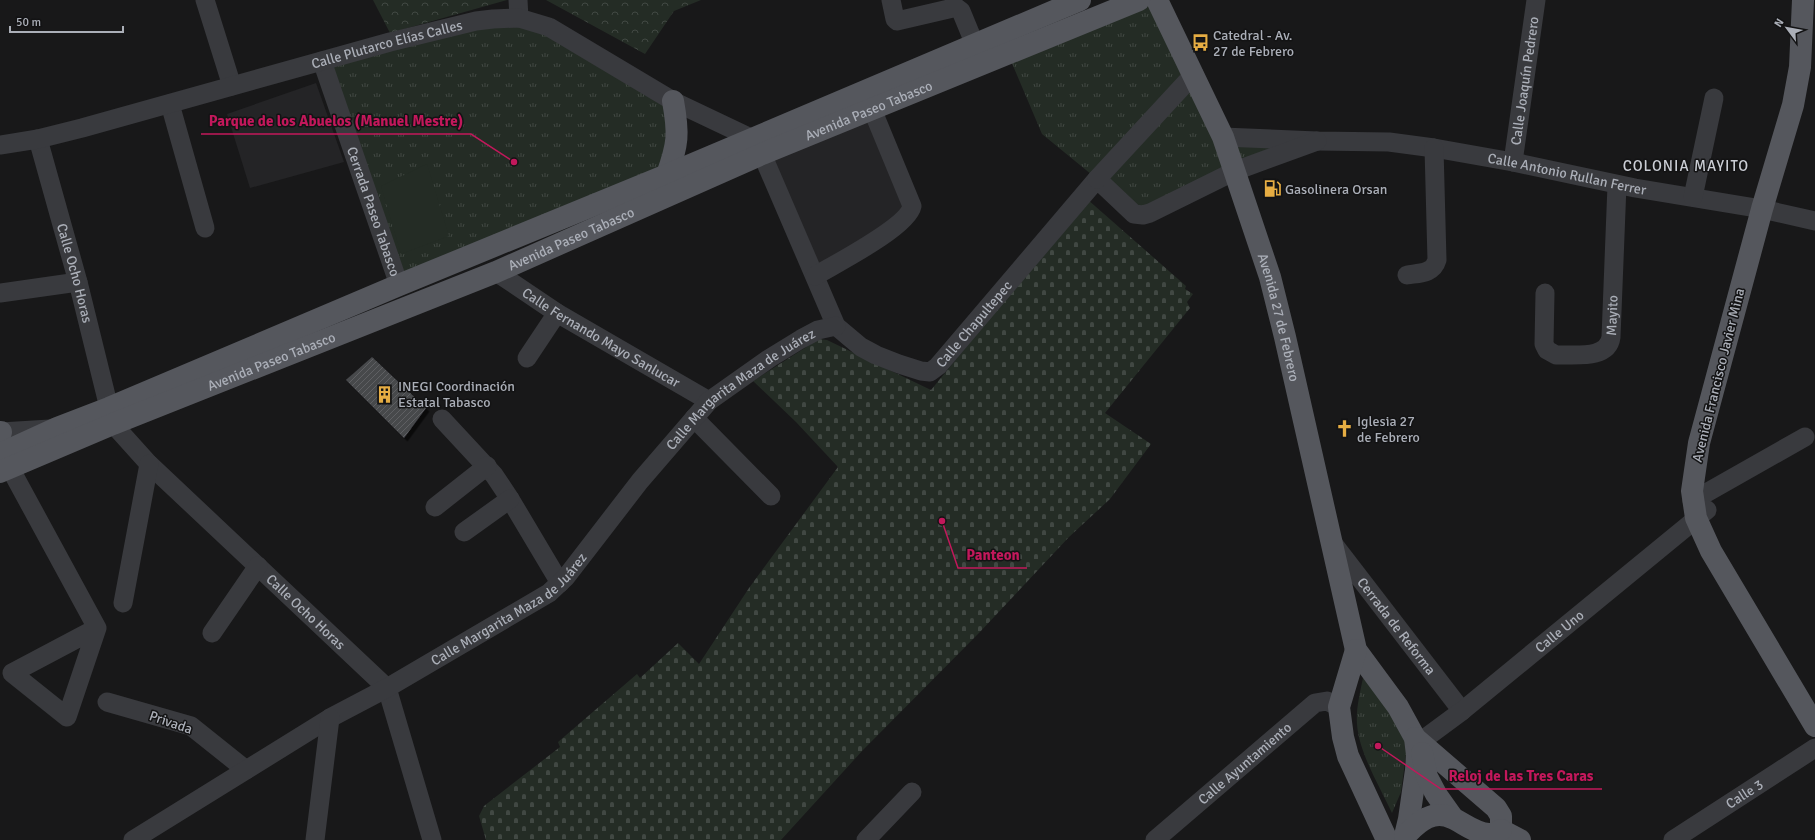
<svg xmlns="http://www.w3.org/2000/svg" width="1815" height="840" font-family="Signika,sans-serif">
<defs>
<pattern id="grass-tufts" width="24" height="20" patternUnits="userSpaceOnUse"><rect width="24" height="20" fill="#242c25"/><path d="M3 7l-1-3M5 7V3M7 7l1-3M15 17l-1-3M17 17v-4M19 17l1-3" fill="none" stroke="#414843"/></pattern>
<pattern id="forest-crowns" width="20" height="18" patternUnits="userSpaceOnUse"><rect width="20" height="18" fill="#242c25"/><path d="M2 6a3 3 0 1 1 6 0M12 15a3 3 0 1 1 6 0" fill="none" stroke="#414843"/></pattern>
<pattern id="cemetery-stones" width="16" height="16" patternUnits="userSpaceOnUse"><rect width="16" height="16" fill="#242c25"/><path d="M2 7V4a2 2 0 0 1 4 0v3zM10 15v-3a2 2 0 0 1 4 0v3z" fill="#414843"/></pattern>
<pattern id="building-hatch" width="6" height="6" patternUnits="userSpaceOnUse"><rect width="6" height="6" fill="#47484c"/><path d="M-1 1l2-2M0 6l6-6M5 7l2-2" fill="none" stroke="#5f6064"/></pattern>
<filter id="shadow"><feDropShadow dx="3.5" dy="3.5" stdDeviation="0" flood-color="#0009"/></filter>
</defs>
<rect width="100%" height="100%" fill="#181819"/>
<g fill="#242426">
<path d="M316 83 344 162 250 188 227 114Z"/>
<path d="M871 112 909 206 816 273 765 156Z"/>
</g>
<g fill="url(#grass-tufts)">
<path d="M1157 0 1223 137 1317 141 1150 213 1097 179 1042 134 1008 54Z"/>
<path d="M519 18 673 101 667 175 399 285 322 61Z"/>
<path d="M1363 678 1391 710 1407 747 1401 792 1392 813C1380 787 1359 753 1357 724 1356 708 1360 693 1363 678Z"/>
</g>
<g fill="url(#forest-crowns)">
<path d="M373 0H507L390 33Z"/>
<path d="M546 0H701L674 11 645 54Z"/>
</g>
<path fill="url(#cemetery-stones)" d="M1087 199 1186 286 1185 289 1193 294 1187 302 1190 308 1105 413 1151 444 1110 499 1069 537 979 633 863 750 781 840H486L479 816 484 806 560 747 558 742 637 674 640 678 678 643 699 664 749 588 838 467 796 422 753 381 819 339 827 340 931 390Z"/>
<path fill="#242c25" d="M427 164 449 236 401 254 381 186Z"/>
<path fill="url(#building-hatch)" filter="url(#shadow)" d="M372 357 426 408 404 438 346 380Z"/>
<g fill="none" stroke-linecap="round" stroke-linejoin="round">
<g stroke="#393a3e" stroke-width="19">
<path d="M205 0 232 86"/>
<path d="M518 0 519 18"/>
<path d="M891 0 895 19 897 21 953 8H957L961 11 975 45"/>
<path id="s1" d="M322 61 399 285"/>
<path d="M170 104 205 228"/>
<path id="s2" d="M1223 137 1317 141 1389 142 1434 148 1513 162 1635 188 1762 209 1815 221"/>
<path id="s3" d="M38 139 78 282 113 424 149 464 387 688 432 840"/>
<path id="s4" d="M0 145 38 139 82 128 390 42 476 21 493 19 519 18 549 27 673 101 753 139 762 154 836 326 861 347 876 355 899 364 921 371 930 372 938 366 1097 179 1134 214 1143 215 1150 213 1235 171 1317 141"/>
<path id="s5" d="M1513 162 1536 0"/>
<path d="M1097 179 1194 74"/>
<path d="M1693 197 1714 98"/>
<path id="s6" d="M496 272 557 313 709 401"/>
<path d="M1407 275C1419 273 1433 274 1437 260L1434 148"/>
<path d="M815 276C835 264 908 227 912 206L872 109"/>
<path d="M0 293 78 282"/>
<path id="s7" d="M1545 293 1544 344 1547 350 1556 355C1574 354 1608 360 1611 337L1617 185"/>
<path d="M527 358 557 313"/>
<path d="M694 418 771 496"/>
<path d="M442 419 494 475 510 499 560 583"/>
<path d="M0 432 50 429"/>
<path d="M10 468 97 628 67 717 12 673 97 628"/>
<path d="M1692 501 1805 437"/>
<path d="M435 507 487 466"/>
<path d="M464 532 510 499"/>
<path id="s8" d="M1332 542 1462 711"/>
<path d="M123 603 149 464"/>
<path d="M212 633 258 566"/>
<path d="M107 702 191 726 246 770"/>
<path id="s9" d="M1420 742 1462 711 1707 510"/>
<path id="s10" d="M133 840 330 718 387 688 549 593 566 577 640 481 709 401 770 358 801 339 818 330 836 326"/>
<path d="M315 840 330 718"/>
<path d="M866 840 912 792"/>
<path id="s11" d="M1155 840 1315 703 1327 701 1339 707"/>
<path id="s12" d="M1673 840 1815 748"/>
</g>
<g stroke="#55575d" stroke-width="22">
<path id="s13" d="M1157 0 1223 137 1270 277 1285 337 1356 650 1398 707 1415 738 1417 755 1416 770 1409 819 1404 840"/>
<path d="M1803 0 1800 67 1793 105 1762 209 1699 443 1692 491 1696 518 1711 551 1815 726"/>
<path d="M667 175C678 144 679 134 673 101"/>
<path d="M0 435 1 432"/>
<path d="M0 454 57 428 109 408 399 285 667 175 1080 0"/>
<path id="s14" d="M0 472 113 424 496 272 762 154 1139 0"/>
<path d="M1356 650 1339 707 1343 737 1348 756 1387 840"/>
<path d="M1415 738 1496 808 1501 816V830"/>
<path d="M1422 753 1427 777 1436 794 1453 818"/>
<path d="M1501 830 1520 840"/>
<path d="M1405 836C1411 830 1418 822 1427 818 1451 806 1466 833 1489 834 1492 834 1497 832 1501 830"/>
</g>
</g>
<defs>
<symbol id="bus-bare" viewBox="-9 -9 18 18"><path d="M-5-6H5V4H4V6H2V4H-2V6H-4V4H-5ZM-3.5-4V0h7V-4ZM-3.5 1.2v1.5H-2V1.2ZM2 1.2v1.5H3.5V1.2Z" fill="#e6ad43" stroke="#131314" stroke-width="2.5" paint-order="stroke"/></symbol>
<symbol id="fuel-bare" viewBox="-9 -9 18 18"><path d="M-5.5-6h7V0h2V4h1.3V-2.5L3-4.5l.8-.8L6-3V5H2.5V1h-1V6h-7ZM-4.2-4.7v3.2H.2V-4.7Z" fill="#e6ad43" stroke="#131314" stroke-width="2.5" paint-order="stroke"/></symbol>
<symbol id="building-bare" viewBox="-9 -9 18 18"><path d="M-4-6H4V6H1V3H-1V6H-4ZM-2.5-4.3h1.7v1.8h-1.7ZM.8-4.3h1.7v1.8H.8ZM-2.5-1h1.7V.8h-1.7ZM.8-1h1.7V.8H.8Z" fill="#e6ad43" stroke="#131314" stroke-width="2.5" paint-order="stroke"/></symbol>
<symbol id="church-bare" viewBox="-9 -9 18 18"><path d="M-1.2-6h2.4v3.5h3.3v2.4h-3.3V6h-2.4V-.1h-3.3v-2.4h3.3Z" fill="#e6ad43" stroke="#131314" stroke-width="2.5" paint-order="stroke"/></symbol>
</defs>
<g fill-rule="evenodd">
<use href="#bus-bare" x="1188" y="30" width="25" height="25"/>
<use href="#fuel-bare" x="1260" y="176" width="25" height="25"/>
<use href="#building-bare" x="372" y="382" width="25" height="25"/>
<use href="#church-bare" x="1332" y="416" width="25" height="25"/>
</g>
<g text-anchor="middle" stroke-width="3" stroke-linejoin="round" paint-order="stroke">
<g font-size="14" fill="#abafb8" stroke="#131314" text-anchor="start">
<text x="1213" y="40">Catedral - Av.<tspan x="1213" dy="16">27 de Febrero</tspan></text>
<text x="1285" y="194">Gasolinera Orsan</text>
<text x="398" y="391">INEGI Coordinación<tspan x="398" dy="16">Estatal Tabasco</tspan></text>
<text x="1357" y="426">Iglesia 27<tspan x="1357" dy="16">de Febrero</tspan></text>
</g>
<g font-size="14" fill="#abafb8" stroke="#131314">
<text dy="5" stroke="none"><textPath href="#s4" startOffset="400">Calle Plutarco Elías Calles</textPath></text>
<text dy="5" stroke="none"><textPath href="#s5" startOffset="82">Calle Joaquín Pedrero</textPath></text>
<text dy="5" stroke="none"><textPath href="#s14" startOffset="941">Avenida Paseo Tabasco</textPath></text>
<text dy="5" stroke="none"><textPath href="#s2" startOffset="347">Calle Antonio Rullan Ferrer</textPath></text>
<text dy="5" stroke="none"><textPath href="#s1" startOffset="159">Cerrada Paseo Tabasco</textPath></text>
<text dy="5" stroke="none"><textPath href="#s14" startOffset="617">Avenida Paseo Tabasco</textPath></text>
<text dy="5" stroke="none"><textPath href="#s3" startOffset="139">Calle Ocho Horas</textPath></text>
<text dy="5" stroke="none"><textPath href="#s7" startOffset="153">Mayito</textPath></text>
<text dy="5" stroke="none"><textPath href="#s13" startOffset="341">Avenida 27 de Febrero</textPath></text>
<text dy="5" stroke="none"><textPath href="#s4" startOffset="1176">Calle Chapultepec</textPath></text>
<text dy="5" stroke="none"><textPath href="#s6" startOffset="124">Calle Fernando Mayo Sanlucar</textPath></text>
<text dy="5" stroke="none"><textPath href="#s14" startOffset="293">Avenida Paseo Tabasco</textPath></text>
<text transform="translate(1718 375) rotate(-76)" y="5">Avenida Francisco Javier Mina</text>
<text dy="5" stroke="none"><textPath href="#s10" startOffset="766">Calle Margarita Maza de Juárez</textPath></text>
<text dy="5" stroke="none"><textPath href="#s10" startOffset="442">Calle Margarita Maza de Juárez</textPath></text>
<text dy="5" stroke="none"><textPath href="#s3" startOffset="564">Calle Ocho Horas</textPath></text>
<text dy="5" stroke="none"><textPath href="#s8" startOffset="106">Cerrada de Reforma</textPath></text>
<text dy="5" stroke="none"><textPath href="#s9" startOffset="178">Calle Uno</textPath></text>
<text transform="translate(171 722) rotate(19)" y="5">Privada</text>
<text dy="5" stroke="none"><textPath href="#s11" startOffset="118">Calle Ayuntamiento</textPath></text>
<text dy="5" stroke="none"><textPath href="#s12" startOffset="85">Calle 3</textPath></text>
</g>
<g font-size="15" letter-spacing="1" fill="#cbced5" stroke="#131314">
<text x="1686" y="171">COLONIA MAYITO</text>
</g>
</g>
<path fill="none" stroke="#c2185b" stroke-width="1.5" d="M514 162L471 134H201M942 521L958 568H1027M1378 746L1441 789H1602"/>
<g fill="#c2185b" stroke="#131314" stroke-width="1.5">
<circle cx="514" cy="162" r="4"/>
<circle cx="942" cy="521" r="4"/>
<circle cx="1378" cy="746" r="4"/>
</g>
<g font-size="15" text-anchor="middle" font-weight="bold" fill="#c2185b" stroke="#131314" stroke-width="3" stroke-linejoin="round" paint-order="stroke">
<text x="336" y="126">Parque de los Abuelos (Manuel Mestre)</text>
<text x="993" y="560">Panteon</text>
<text x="1521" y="781">Reloj de las Tres Caras</text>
</g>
<g transform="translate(1787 28) rotate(302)" stroke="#131314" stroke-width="3" paint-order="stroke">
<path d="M0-3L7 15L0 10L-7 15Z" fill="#abafb8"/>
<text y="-6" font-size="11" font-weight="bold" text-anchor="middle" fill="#abafb8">N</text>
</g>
<path d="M10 26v6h113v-6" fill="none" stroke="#abafb8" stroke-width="2"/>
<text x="16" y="26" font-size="12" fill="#abafb8" stroke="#131314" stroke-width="3" paint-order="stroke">50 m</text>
</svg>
